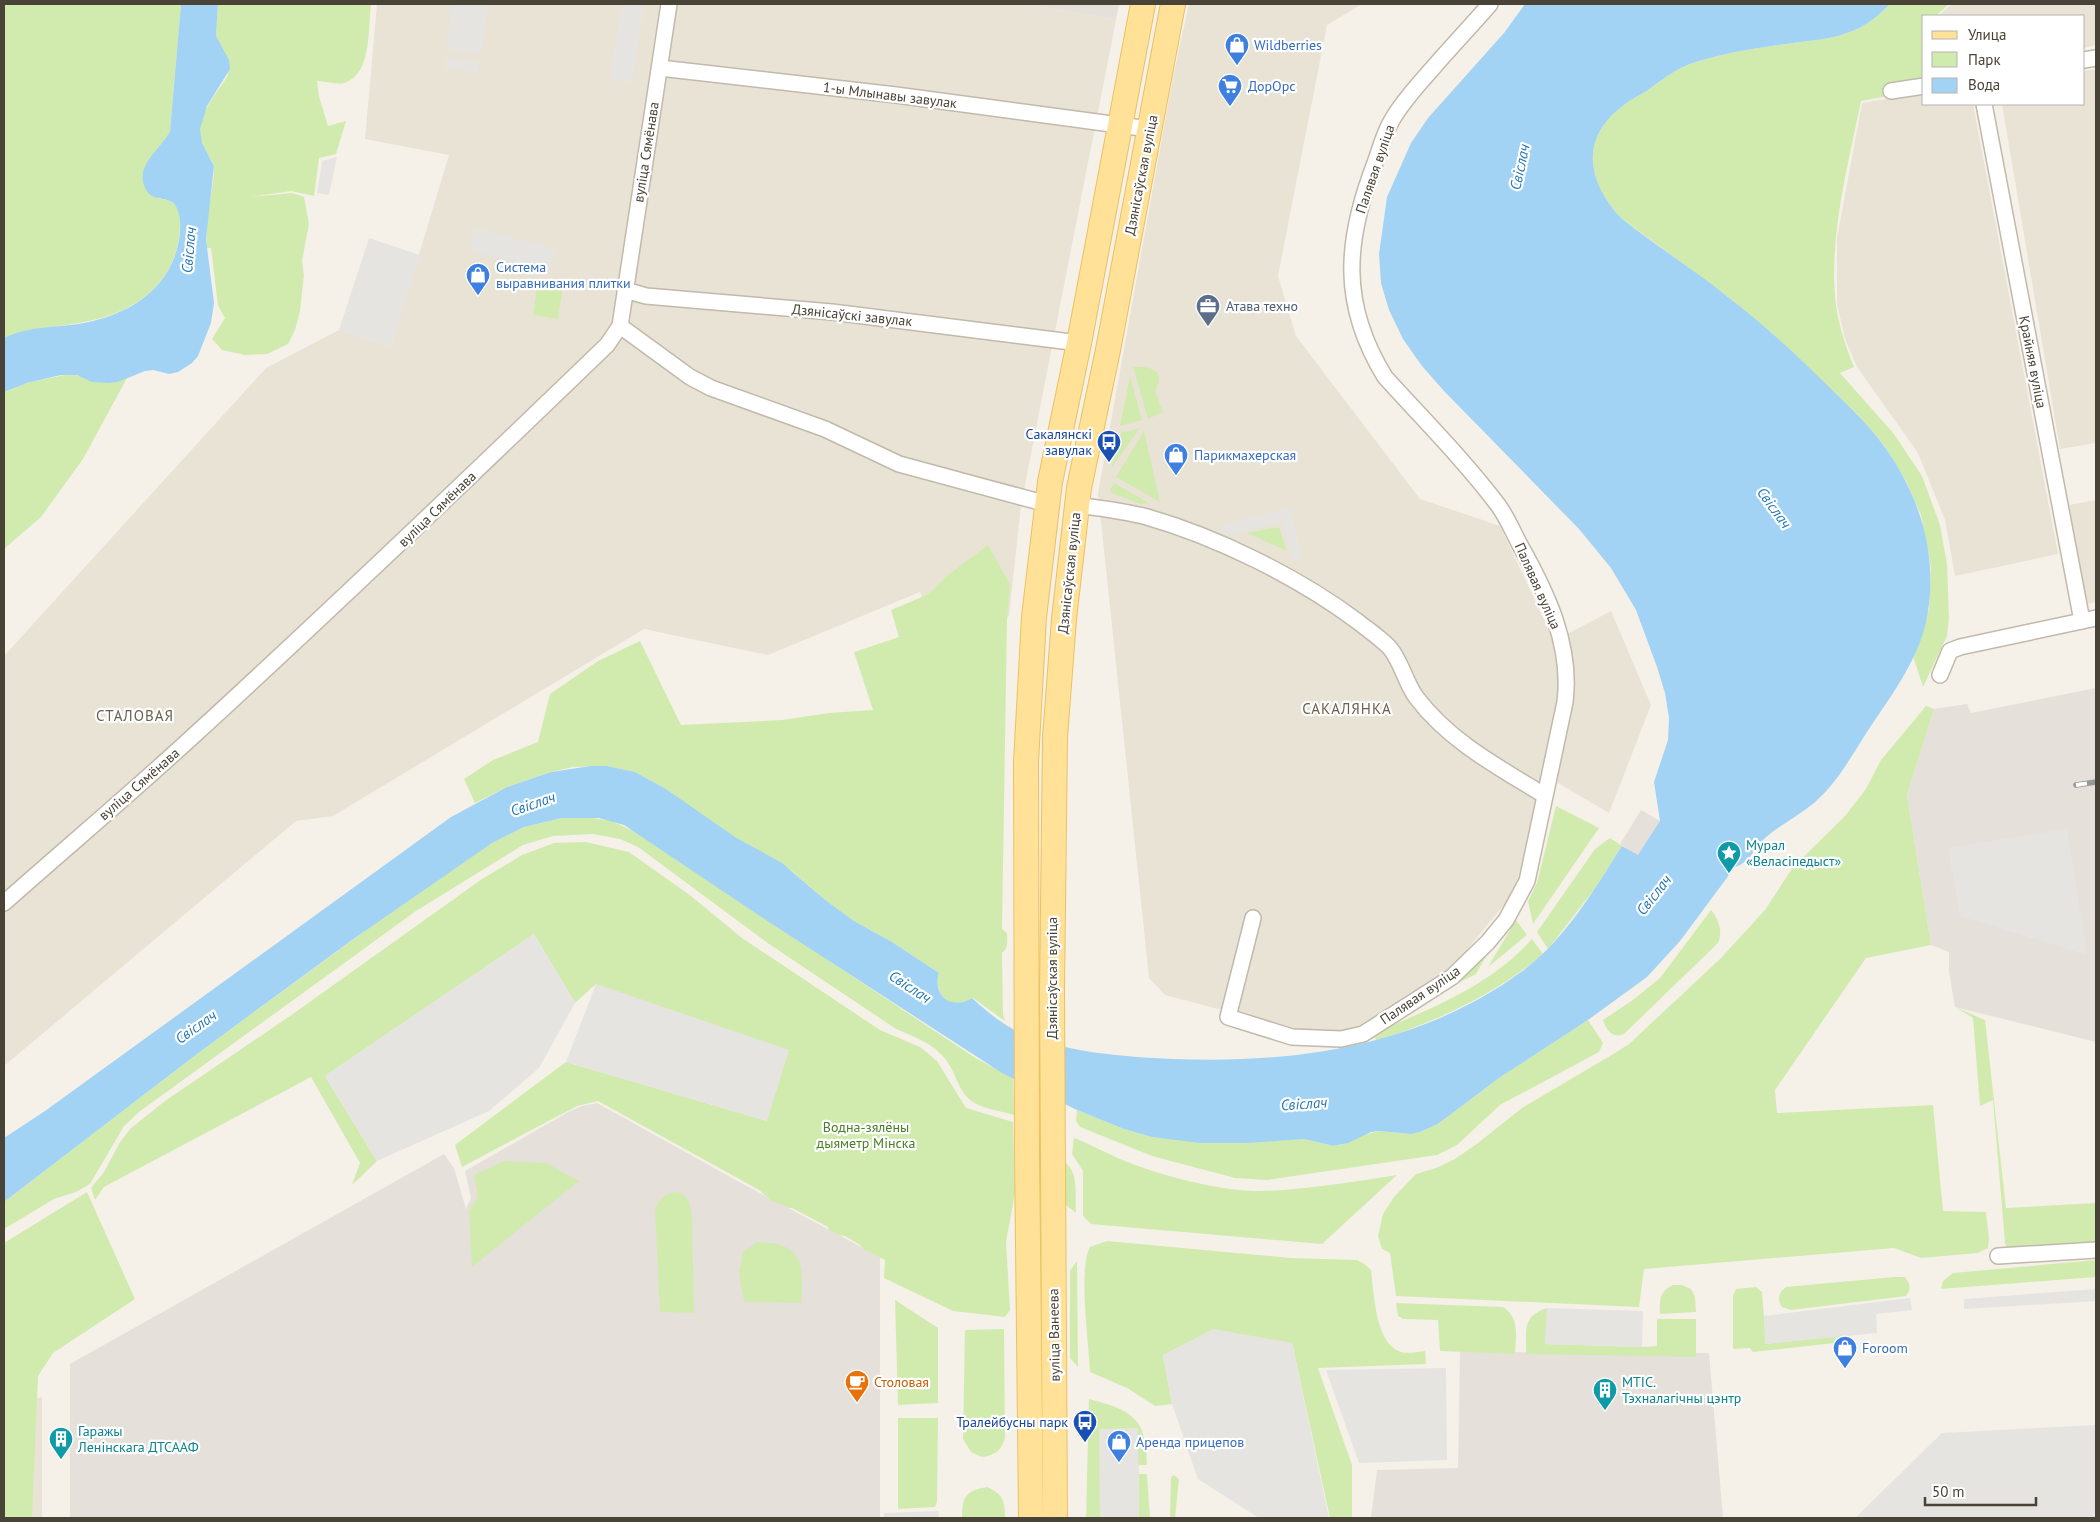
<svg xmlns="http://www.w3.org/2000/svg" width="2100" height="1522" font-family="'PT Sans',sans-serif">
<rect width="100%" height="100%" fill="#f5f1e9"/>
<g fill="#e9e3d6">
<path d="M377 4H1028L1116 20 1021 505 1009 616 949 654 920 592 768 655 644 629 333 816 296 821 4 1066V656L266 368 339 330 391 347 449 155 365 139Z"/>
<path d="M1189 4H1362L1327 25 1278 276 1296 336 1420 499 1500 526 1554 641 1611 611 1651 705 1609 813 1553 780 1528 843 1513 894 1451 969 1350 1033 1294 1029 1165 995 1149 978 1098 493 1173 77Z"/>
<path d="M1952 4H2096V45L2084 48V16H1938Z"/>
<path d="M2096 69V443L2060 449 2002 104H2084V71Z"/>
<path d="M1924 93V104H1973L2058 554 1955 576 1945 520 1918 453 1857 367 1845 339 1837 304V238L1862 103Z"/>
<path d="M2096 500V602L2086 604 2069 505Z"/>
<path d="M42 1397V1518H4V1406Z"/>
</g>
<g fill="#e5e0da">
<path d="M1028 4H1119L1116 20Z"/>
<path d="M2096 688V1042L1955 1007 1949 972V952L1931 945 1907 795 1934 709 1967 704 1971 713Z"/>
<path d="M1641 810 1660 821 1638 856 1620 844Z"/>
<path d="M597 1103 743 1184 880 1257V1518H70V1364L444 1154 454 1168 466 1209 471 1198 465 1171 570 1111 582 1106Z"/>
<path d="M1460 1352 1709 1353 1723 1518H1371L1377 1470 1458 1468Z"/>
</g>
<g fill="#d1ebaf">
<path d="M4 4H181L170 131 166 141 148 160 159 199C175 199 180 208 180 223 180 283 133 315 78 323 52 328 28 327 4 338Z"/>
<path d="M218 4H371C368 28 372 75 344 83 336 85 325 81 317 81L319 96 328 126 346 121 336 154 319 158 314 196 291 191 251 197 292 193 304 197 309 224 302 261 304 275 300 311 295 330 288 344 267 354 245 355 222 350 212 339 225 318 218 306 211 248H207C204 223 212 197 214 172 215 161 206 154 202 144 193 117 216 96 228 75L216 36Z"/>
<path d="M1890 4H1949L1936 16H1924V80L1888 96 1861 101C1848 167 1828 237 1836 305 1839 327 1846 347 1854 367L1840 373 1894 434 1922 476 1940 525 1947 564 1949 618 1947 636 1923 687 1913 656 1925 624 1929 608 1931 569 1928 550 1921 515 1906 481 1885 447 1856 413 1761 324 1727 296 1621 218C1589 184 1579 141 1619 109 1628 101 1638 96 1648 90 1662 80 1674 70 1690 64 1718 54 1750 49 1779 45 1802 41 1825 41 1847 33 1864 28 1878 16 1890 4Z"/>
<path d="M538 282 563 286 558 319 533 315Z"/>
<path d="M1133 367C1150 366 1167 370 1155 391L1163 412 1148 419Z"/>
<path d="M69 374 118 382 127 378 83 459 41 517 4 549V392L27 383Z"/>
<path d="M1130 376 1142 420 1120 426Z"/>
<path d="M1140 428 1111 469 1121 433Z"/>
<path d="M1144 431 1160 502 1116 477Z"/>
<path d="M1114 483 1149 503 1141 504 1112 493 1110 490Z"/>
<path d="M1279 527 1287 551 1247 533Z"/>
<path d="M988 545 1010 584 1007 620 1002 929 1007 933C1007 941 1009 947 1002 953L1003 1014 1005 1021 973 998C952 1011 933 997 939 973L892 942 854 921 824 899 792 871 721 829 666 789 635 772 607 766 573 767 551 772 507 787 475 803 464 779 493 760 538 742 550 694 598 661 640 641 681 725 782 720 829 713 873 710 854 652 899 637 891 610 929 594 948 575Z"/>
<path d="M1926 706 1934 709 1907 795 1931 945 1866 958 1775 1090 1777 1113 1933 1105 1943 1211 1986 1212 1989 1238 1988 1248 1978 1253 1921 1258 1894 1248 1644 1269 1639 1307 1396 1296 1390 1253 1382 1249 1378 1236 1383 1214 1394 1197 1416 1174 1436 1168 1455 1159 1478 1143 1522 1108 1615 1053 1629 1044 1720 959 1765 910 1793 867 1845 816 1866 789 1881 760Z"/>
<path d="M1556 806 1599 828 1533 924 1528 901 1537 883Z"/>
<path d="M586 817 612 821 635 832 977 1059 1013 1078 1014 1115C1001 1111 984 1109 973 1102 960 1094 957 1078 950 1066 938 1045 917 1038 896 1029L769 944 638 847 620 839 593 834 553 836 523 845 416 911 139 1112 124 1126 90 1184 76 1192 54 1199 4 1229V1202L197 1054 392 911 460 864 492 843 524 827 562 818Z"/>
<path d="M1610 838 1622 846 1596 887 1548 949 1537 932 1595 849Z"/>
<path d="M586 842 629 852 691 896 742 938 880 1030 920 1047 937 1061 966 1108 1013 1122 1015 1193 1006 1242 1010 1310 1005 1317 953 1311 884 1278 885 1260 863 1249 860 1245 845 1236 838 1235 829 1230 828 1227 792 1208H789L771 1200 759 1190 598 1101 577 1106 462 1167 455 1145 566 1062 767 1121 596 984 575 1003 534 934 325 1076 377 1161 352 1185 360 1163 311 1077 104 1187 95 1200 91 1188 104 1172 120 1142 131 1128 165 1101 290 1016 482 879 522 855 554 843Z"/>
<path d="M1711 910C1719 919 1723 933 1718 943L1624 1034C1613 1039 1606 1030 1603 1020L1633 1000 1660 978Z"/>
<path d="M1516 920 1527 935 1488 967Z"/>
<path d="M1496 939 1476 974 1434 995Z"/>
<path d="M1532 939 1543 954C1493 996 1437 1021 1376 1041L1374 1033C1430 1009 1490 986 1532 939Z"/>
<path d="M1955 1007 1985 1020 2006 1208 2096 1203V1244L2007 1249 2005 1243 1993 1100 1980 1106 1973 1018Z"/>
<path d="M1588 1020 1603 1043 1599 1052 1500 1105 1457 1145 1437 1155 1267 1180 1235 1178 1152 1156 1080 1127 1076 1121 1077 1110 1124 1129 1152 1137 1223 1143 1304 1139 1334 1146 1341 1145 1363 1135 1379 1131 1411 1134 1420 1132 1438 1124 1499 1078Z"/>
<path d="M1074 1138C1093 1145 1111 1156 1130 1163 1163 1176 1225 1192 1260 1191 1306 1190 1352 1182 1397 1175L1322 1244 1091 1224 1083 1216V1171L1072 1154Z"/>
<path d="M504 1161 546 1163 579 1181 472 1267 469 1211 478 1197 474 1175Z"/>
<path d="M1066 1163C1079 1174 1075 1197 1076 1213L1066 1205Z"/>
<path d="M87 1192 135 1299 53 1353 38 1376 32 1518H4V1243Z"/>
<path d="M678 1192C690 1196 690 1205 692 1217L694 1313 660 1312 655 1209C661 1197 664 1193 678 1192Z"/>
<path d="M1107 1241 1291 1258 1357 1260 1363 1263 1371 1270C1374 1293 1375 1344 1401 1352 1408 1354 1417 1352 1425 1351L1426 1364 1318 1368 1352 1465V1518H1330L1292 1343 1163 1355 1172 1404 1155 1406 1127 1388 1090 1372C1089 1345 1078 1268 1090 1247Z"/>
<path d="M757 1242C803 1243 804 1263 801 1303L744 1302 739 1274 743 1252Z"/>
<path d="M2096 1260V1277L1941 1289 1943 1281 1953 1273Z"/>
<path d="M1077 1261 1078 1367 1070 1358V1271Z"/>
<path d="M1894 1277H1905C1910 1284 1912 1288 1906 1296L1791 1310 1782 1307C1777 1299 1778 1293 1786 1287Z"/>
<path d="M1673 1285H1682L1691 1289 1695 1297 1696 1312 1660 1314C1659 1300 1660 1291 1673 1285Z"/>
<path d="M1756 1287 1762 1292 1766 1344 1843 1335 1844 1342 1753 1352 1750 1348 1733 1349V1296L1736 1289Z"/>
<path d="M895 1300 938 1328V1403L898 1405Z"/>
<path d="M1396 1303 1503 1307C1520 1318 1516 1336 1515 1354L1440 1351 1438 1320 1403 1319 1398 1316Z"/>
<path d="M1547 1308 1546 1344 1642 1347 1657 1346V1319H1696V1357L1526 1354C1527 1330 1521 1317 1547 1308Z"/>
<path d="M1004 1329 1005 1438C1001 1451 995 1455 982 1457L971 1452 963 1439 965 1330Z"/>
<path d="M1089 1399C1131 1410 1147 1417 1147 1465H1138V1429L1139 1518V1474H1147L1150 1518H1086Z"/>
<path d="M898 1418H938L937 1502 935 1507 898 1509Z"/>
<path d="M1174 1475 1179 1479 1175 1518H1170L1171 1477Z"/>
<path d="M987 1487C1003 1494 1005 1501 1005 1518H962C962 1497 965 1491 987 1487Z"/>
</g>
<g fill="#e6e4e0">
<path d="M452 4H488L481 54 446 49Z"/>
<path d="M622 4H644L632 82 610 79Z"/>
<path d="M446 57 479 62 477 73 444 68Z"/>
<path d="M337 157 329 195 317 193 322 161Z"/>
<path d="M475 228 556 249 551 271 470 251Z"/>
<path d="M369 238 420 255 391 347 339 330Z"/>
<path d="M1290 508 1302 558 1292 560 1282 522 1222 537 1220 525Z"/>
<path d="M2067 829 2087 955 1960 916 1948 848Z"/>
<path d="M534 934 575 1003 539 1068 489 1111 377 1161 325 1076Z"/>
<path d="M596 984 789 1050 767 1121 566 1062Z"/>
<path d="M2096 1289V1301L1964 1309V1299Z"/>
<path d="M1910 1298 1912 1310 1876 1314 1877 1333 1765 1344 1764 1316Z"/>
<path d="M1547 1308 1643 1311 1642 1347 1545 1344Z"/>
<path d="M1213 1329 1292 1343 1329 1518H1259L1198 1479 1172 1404 1163 1355Z"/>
<path d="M1446 1368 1447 1460 1359 1463 1326 1370Z"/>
<path d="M2096 1425V1518H1855L1942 1433Z"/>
<path d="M1138 1428 1139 1518H1100L1099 1429Z"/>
<path d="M938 1511 939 1518H884V1513Z"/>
</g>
<g fill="#a2d3f5">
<path d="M181 4H218L216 36 229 60 230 69 207 106 200 129 202 143 214 166 206 239 214 303 211 323 198 356 192 363 178 372 169 374 153 370 145 371 118 382 109 383 92 382 77 375H61L27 383 4 392V338C30 326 50 328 78 324 116 318 155 300 172 263 179 247 183 227 178 211 173 193 154 204 146 190 133 165 161 150 170 131Z"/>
<path d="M1525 4H1890C1878 16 1864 28 1847 33 1825 41 1802 41 1779 45 1750 49 1718 54 1690 64 1674 70 1662 80 1648 90 1638 96 1628 101 1619 109 1579 141 1589 184 1621 218 1655 245 1693 269 1728 297 1762 323 1793 352 1824 382 1840 398 1857 413 1872 431 1917 484 1941 553 1926 622 1917 663 1888 700 1865 735 1850 759 1835 785 1814 803 1798 816 1780 825 1765 838 1755 848 1748 864 1735 867L1680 941 1647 977 1588 1020 1499 1078 1438 1124 1420 1132 1411 1134 1379 1131 1371 1132 1348 1143 1334 1146 1304 1139 1247 1143H1200L1152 1137 1124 1129 1077 1110 1002 1073 769 922 624 825 599 818H562L524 827 492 843 352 940 197 1054 4 1202V1138L45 1111 451 817 507 787 551 772 591 766H607L635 772 666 789 735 837 782 863 824 899 854 921 892 942 939 973C932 996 952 1011 972 998 984 1009 997 1020 1011 1028 1055 1052 1123 1057 1173 1059 1295 1064 1420 1046 1521 972 1565 940 1594 890 1622 846L1638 855 1660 821 1654 782 1668 740 1669 718 1665 693 1657 667 1636 610 1611 568 1579 529 1444 391 1422 366 1403 339 1389 310 1381 283 1379 254 1387 197 1411 143 1428 118 1504 33Z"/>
</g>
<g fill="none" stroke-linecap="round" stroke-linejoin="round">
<defs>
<g id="street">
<path d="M2084 60 2096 58"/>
<path d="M660 68 896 95 1149 129"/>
<path d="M1891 91 1924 86"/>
<path d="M1984 104 2082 621"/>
<path d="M625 290 646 296 832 312 1079 343"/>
<path d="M620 326 690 377 711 388 825 429 899 464 1047 504"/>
<path d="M1076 505C1099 508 1124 511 1147 517 1217 537 1298 577 1357 621 1367 629 1379 637 1389 647 1401 660 1405 682 1416 697 1449 741 1498 767 1544 795"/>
<path d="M1940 675 1950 651 1960 647 2096 618"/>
<path d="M4 903C66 848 129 795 190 739 331 610 469 478 607 345L620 326 669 4"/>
<path d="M1253 918 1228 1017 1292 1037 1341 1039 1363 1034 1452 977 1488 942 1506 920 1527 881 1565 702C1572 645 1547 593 1520 545 1513 532 1507 517 1498 505 1464 460 1423 419 1385 377 1340 304 1345 241 1375 163 1380 149 1384 133 1392 120 1402 102 1418 85 1432 69 1451 47 1471 26 1490 4"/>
<path d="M1998 1256 2096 1250"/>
</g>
<g id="primary">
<path d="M1031 1518 1027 1152 1026 762 1034 617 1050 482 1079 343 1143 4"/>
<path d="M1055 1518 1052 991 1055 737 1064 619 1079 488 1108 350 1173 4"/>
</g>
</defs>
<use href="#street" stroke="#c1b9aa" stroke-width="18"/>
<use href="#primary" stroke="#ebc161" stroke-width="26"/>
<use href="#street" stroke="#fff" stroke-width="15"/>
<use href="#primary" stroke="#ffe198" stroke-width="24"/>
<defs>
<path id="rail" d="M2076 785 2096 782"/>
</defs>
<use href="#rail" stroke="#989898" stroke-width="5.5"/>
<use href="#rail" stroke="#fff" stroke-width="4" stroke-dasharray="11" stroke-linecap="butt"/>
</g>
<defs>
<symbol id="shop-pin" viewBox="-11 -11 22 30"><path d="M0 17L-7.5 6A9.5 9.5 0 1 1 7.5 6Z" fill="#3f7fe0" stroke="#fff"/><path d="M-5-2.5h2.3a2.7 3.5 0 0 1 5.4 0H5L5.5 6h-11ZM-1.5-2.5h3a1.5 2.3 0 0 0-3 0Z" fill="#fff"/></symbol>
<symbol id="supermarket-pin" viewBox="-11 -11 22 30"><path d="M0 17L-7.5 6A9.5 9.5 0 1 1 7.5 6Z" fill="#3f7fe0" stroke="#fff"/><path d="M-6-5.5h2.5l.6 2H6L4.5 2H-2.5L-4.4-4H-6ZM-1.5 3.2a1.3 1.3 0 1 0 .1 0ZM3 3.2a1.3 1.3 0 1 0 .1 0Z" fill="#fff"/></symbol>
<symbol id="office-pin" viewBox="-11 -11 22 30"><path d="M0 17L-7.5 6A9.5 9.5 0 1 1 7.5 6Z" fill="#5c6f8a" stroke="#fff"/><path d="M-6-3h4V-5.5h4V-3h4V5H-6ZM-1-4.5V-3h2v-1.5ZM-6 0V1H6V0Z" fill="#fff"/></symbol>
<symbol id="bus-pin" viewBox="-11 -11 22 30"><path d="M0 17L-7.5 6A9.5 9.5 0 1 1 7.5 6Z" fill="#1a4fb4" stroke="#fff"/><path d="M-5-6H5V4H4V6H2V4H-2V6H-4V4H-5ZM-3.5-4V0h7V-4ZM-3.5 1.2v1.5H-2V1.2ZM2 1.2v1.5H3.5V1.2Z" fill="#fff"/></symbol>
<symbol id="sight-pin" viewBox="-11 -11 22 30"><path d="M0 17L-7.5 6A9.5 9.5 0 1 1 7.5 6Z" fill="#0f9aa8" stroke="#fff"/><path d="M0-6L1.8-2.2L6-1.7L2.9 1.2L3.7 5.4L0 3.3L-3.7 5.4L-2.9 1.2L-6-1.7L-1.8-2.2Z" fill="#fff"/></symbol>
<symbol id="cafe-pin" viewBox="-11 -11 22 30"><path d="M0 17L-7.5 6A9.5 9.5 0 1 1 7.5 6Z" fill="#e8710a" stroke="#fff"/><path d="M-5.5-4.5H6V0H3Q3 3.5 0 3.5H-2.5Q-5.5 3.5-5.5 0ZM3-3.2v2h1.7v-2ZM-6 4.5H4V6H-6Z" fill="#fff"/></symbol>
<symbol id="building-pin" viewBox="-11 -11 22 30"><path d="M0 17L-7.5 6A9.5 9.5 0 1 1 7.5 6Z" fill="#0f9aa8" stroke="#fff"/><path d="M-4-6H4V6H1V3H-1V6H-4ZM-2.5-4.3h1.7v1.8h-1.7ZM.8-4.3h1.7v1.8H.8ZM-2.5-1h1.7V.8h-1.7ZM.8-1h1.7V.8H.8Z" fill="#fff"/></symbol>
</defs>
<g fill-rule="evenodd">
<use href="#shop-pin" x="1223" y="31" width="28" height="38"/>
<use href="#supermarket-pin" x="1216" y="72" width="28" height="38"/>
<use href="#shop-pin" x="464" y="261" width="28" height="38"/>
<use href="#office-pin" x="1194" y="292" width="28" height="38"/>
<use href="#bus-pin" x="1095" y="428" width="28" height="38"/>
<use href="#shop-pin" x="1162" y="441" width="28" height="38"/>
<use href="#sight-pin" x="1715" y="839" width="28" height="38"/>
<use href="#shop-pin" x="1831" y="1334" width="28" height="38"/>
<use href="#cafe-pin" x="843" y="1368" width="28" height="38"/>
<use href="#building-pin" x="1591" y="1376" width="28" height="38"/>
<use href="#bus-pin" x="1071" y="1408" width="28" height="38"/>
<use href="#building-pin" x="47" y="1425" width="28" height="38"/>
<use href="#shop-pin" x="1105" y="1428" width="28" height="38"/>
</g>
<g text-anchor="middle" stroke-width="4.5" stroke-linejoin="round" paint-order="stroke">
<g font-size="14" fill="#366cbe" stroke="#fff" text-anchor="start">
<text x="1254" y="50">Wildberries</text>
<text x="1248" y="91">ДорОрс</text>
<text x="496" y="272">Система<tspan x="496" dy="16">выравнивания плитки</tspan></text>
<text x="1194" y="460">Парикмахерская</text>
<text x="1862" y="1353">Foroom</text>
<text x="1136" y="1447">Аренда прицепов</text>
</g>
<g font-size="14" fill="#494236" stroke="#fff">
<text transform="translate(890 95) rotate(7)" y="5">1-ы Млынавы завулак</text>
<text transform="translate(646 152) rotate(-81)" y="5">вуліца Сямёнава</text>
<text transform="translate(1375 169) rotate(-71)" y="5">Палявая вуліца</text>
<text transform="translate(1141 175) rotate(-79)" y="5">Дзянісаўская вуліца</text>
<text transform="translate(852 315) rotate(6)" y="5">Дзянісаўскі завулак</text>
<text transform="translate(2033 362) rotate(79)" y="5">Крайняя вуліца</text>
<text transform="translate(437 509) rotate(-44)" y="5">вуліца Сямёнава</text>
<text transform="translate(1069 573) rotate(-84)" y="5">Дзянісаўская вуліца</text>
<text transform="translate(1538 586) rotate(66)" y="5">Палявая вуліца</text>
<text transform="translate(139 784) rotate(-41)" y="5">вуліца Сямёнава</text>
<text transform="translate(1052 978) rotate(-90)" y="5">Дзянісаўская вуліца</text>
<text transform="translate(1420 995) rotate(-34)" y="5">Палявая вуліца</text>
<text transform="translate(1054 1335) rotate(-91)" y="5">вуліца Ванеева</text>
</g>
<g font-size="14" fill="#4e5e75" stroke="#fff" text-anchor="start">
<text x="1226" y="311">Атава техно</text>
</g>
<g font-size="14" fill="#164399" stroke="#fff" text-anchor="end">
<text x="1092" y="439">Сакалянскі<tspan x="1092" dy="16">завулак</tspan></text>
<text x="1068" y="1427">Тралейбусны парк</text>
</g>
<g font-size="14" fill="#0d838f" stroke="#fff" text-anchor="start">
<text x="1746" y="850">Мурал<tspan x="1746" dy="16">«Веласіпедыст»</tspan></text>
<text x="1622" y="1387">МТІС.<tspan x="1622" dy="16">Тэхналагічны цэнтр</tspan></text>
<text x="78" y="1436">Гаражы<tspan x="78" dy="16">Ленінскага ДТСААФ</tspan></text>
</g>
<g font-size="14" fill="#487f25" stroke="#fff">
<text x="866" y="1132">Водна-зялёны<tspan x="866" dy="16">дыяметр Мінска</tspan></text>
</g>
<g font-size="14" fill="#c56008" stroke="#fff" text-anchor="start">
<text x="874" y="1387">Столовая</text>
</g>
<g font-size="15" font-style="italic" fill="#2779b3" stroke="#fff">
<text transform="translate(1520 167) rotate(-78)" y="5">Свіслач</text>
<text transform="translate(189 250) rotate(-85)" y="5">Свіслач</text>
<text transform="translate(1774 508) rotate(54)" y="5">Свіслач</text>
<text transform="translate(533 804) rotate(-19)" y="5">Свіслач</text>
<text transform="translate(1654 895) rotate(-52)" y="5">Свіслач</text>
<text transform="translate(910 987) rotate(33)" y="5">Свіслач</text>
<text transform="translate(196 1027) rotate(-35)" y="5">Свіслач</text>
<text transform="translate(1304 1104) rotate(-4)" y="5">Свіслач</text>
</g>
<g font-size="15" letter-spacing="1" fill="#6d604d" stroke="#fff">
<text x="1347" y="714">САКАЛЯНКА</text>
<text x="135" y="721">СТАЛОВАЯ</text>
</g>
</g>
<rect width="2100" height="1522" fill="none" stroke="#494236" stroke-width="10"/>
<rect x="1922" y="15" width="162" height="90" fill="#ffffff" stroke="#b6b3af"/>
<rect x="1932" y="31" width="25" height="8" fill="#ffe198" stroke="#b6b3af"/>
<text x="1968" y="40" font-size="15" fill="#494236">Улица</text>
<rect x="1932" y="52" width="25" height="15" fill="#d1ebaf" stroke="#b6b3af"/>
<text x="1968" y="65" font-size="15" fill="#494236">Парк</text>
<rect x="1932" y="78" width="25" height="15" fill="#a2d3f5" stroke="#b6b3af"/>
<text x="1968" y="90" font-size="15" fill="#494236">Вода</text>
<path d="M1925 1497v8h111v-8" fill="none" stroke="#494236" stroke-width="2.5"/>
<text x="1932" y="1497" font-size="15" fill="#494236" stroke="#ffffff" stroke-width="4" paint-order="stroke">50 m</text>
</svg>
